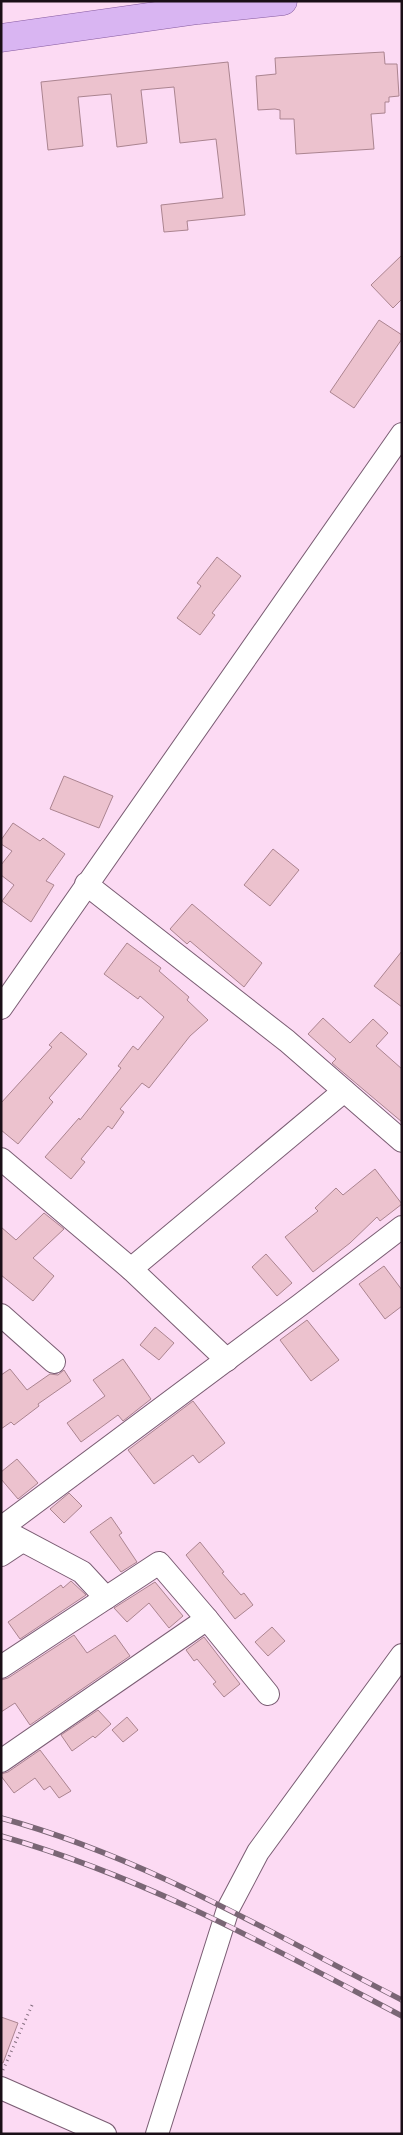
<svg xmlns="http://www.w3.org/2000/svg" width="403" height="2135" font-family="Lato,sans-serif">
<rect width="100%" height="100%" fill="#fcdaf3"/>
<g fill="#ecc2ce" stroke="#ab8490">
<path d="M384 52 385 64H397L399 96 389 97V102H385V113L371 114 374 149 296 154 294 119H280V110L275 109 258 110 256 76 276 74 275 58Z"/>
<path d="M228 62 245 215 187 221 188 230 164 232 161 205 223 198 216 139 180 143 174 87 141 90 147 143 117 147 111 94 78 97 83 146 48 150 41 82Z"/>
<path d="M402 255V299L393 308 371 285Z"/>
<path d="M379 320 402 335V339L354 408 330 392Z"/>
<path d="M217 557 241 576 212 613 215 615 200 635 177 618 201 586 197 583Z"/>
<path d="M64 776 113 796 99 828 50 809Z"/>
<path d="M13 823 40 841 43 838 65 854 46 881 54 885 31 922 2 901 14 885 1 875V865L12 851 1 844V840Z"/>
<path d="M273 849 299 870 270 906 244 885Z"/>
<path d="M192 904 262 963 244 987 190 941 187 944 170 929Z"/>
<path d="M127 943 161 968 159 971 189 997 187 1000 208 1020 190 1036 149 1088 142 1083 120 1109 124 1112 112 1129 108 1126 81 1159 85 1162 71 1179 45 1157 79 1118 80 1120 121 1068 118 1066 133 1046 138 1050 164 1017 140 996 138 999 104 974Z"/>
<path d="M402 951V1007L374 986Z"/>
<path d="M323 1018 350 1043 373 1019 388 1033 376 1046 402 1069V1122L332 1063 336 1059 308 1034Z"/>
<path d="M61 1032 87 1054 49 1098 53 1102 18 1144 1 1130V1103L52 1047 49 1045Z"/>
<path d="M375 1169 402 1204 380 1221 377 1217 350 1243 313 1272 285 1237 318 1211 315 1208 336 1188 343 1195Z"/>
<path d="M44 1213 64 1229 33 1258 54 1276 33 1301 1 1275V1227L16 1240Z"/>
<path d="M266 1254 292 1283 277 1296 252 1267Z"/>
<path d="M384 1266 402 1290V1306L385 1319 359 1284Z"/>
<path d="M307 1320 339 1360 311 1381 280 1340Z"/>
<path d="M155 1327 174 1343 159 1360 140 1345Z"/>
<path d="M123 1359 151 1399 123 1421 118 1415 81 1442 67 1423 105 1396 93 1380Z"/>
<path d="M10 1369 27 1390 50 1374 58 1375 64 1370 71 1381 38 1404 39 1406 14 1425 11 1422 1 1429V1375Z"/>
<path d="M193 1401 225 1443 199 1463 193 1455 154 1484 128 1450Z"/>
<path d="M17 1459 38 1483 18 1499 1 1479V1472Z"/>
<path d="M69 1493 82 1506 64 1523 50 1509Z"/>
<path d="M111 1517 122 1533 119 1535 137 1562 121 1572 90 1532Z"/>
<path d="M200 1542 224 1572 222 1573 241 1595 244 1593 253 1605 235 1619 186 1555Z"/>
<path d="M71 1581 86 1595 20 1639 8 1622 61 1585 63 1588Z"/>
<path d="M155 1582 183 1616 169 1628 149 1603 127 1622 114 1608Z"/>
<path d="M272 1627 285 1641 268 1656 255 1642Z"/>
<path d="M74 1635 87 1653 115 1635 130 1656 30 1725 15 1703 1 1712V1680L8 1678Z"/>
<path d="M204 1637 240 1684 224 1697 213 1684 216 1682 197 1659 194 1661 186 1650Z"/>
<path d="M98 1710 111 1724 95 1738 93 1736 72 1751 61 1735Z"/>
<path d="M127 1717 138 1730 123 1742 112 1730Z"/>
<path d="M40 1750 71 1791 59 1798 50 1786 44 1790 35 1778 14 1793 1 1776V1774L8 1772Z"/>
<path d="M1 2017 18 2023 3 2063H1Z"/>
</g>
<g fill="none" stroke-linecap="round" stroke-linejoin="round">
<defs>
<g id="minor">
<path d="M86 884 287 1041 402 1141"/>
<path d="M1 1008 402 434"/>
<path d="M1 1159 131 1269 227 1360"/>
<path d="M131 1269 344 1091"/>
<path d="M1 1315 54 1362"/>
<path d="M1 1528 300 1305 402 1227"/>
<path d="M1 1529 82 1572 106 1598"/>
<path d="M1 1555 22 1541"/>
<path d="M207 1619 268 1694"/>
<path d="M1 1667 159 1563 207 1619 1 1761"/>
<path d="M1 2088 105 2134"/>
<path d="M157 2134 228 1909 258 1852 402 1655"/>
</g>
<path id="major" d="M1 38 198 10 283 1"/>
</defs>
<use href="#minor" stroke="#7a5d73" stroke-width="24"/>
<use href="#major" stroke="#865ba0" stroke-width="29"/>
<path stroke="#836d7d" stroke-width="3" stroke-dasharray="1 4" stroke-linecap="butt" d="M3 2070 33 2003"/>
<use href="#minor" stroke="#fff" stroke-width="22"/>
<use href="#major" stroke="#d9b5f2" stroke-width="28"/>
<defs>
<g id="rail">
<path d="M1 1818C144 1857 271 1933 402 2000"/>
<path d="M1 1836C147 1878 269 1946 402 2016"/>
</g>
</defs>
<use href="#rail" stroke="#7a6675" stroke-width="5.5"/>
<use href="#rail" stroke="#fcdaf3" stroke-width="4" stroke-dasharray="11" stroke-linecap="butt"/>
</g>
<rect width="403" height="2135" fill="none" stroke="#1a0f17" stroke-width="5"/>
</svg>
